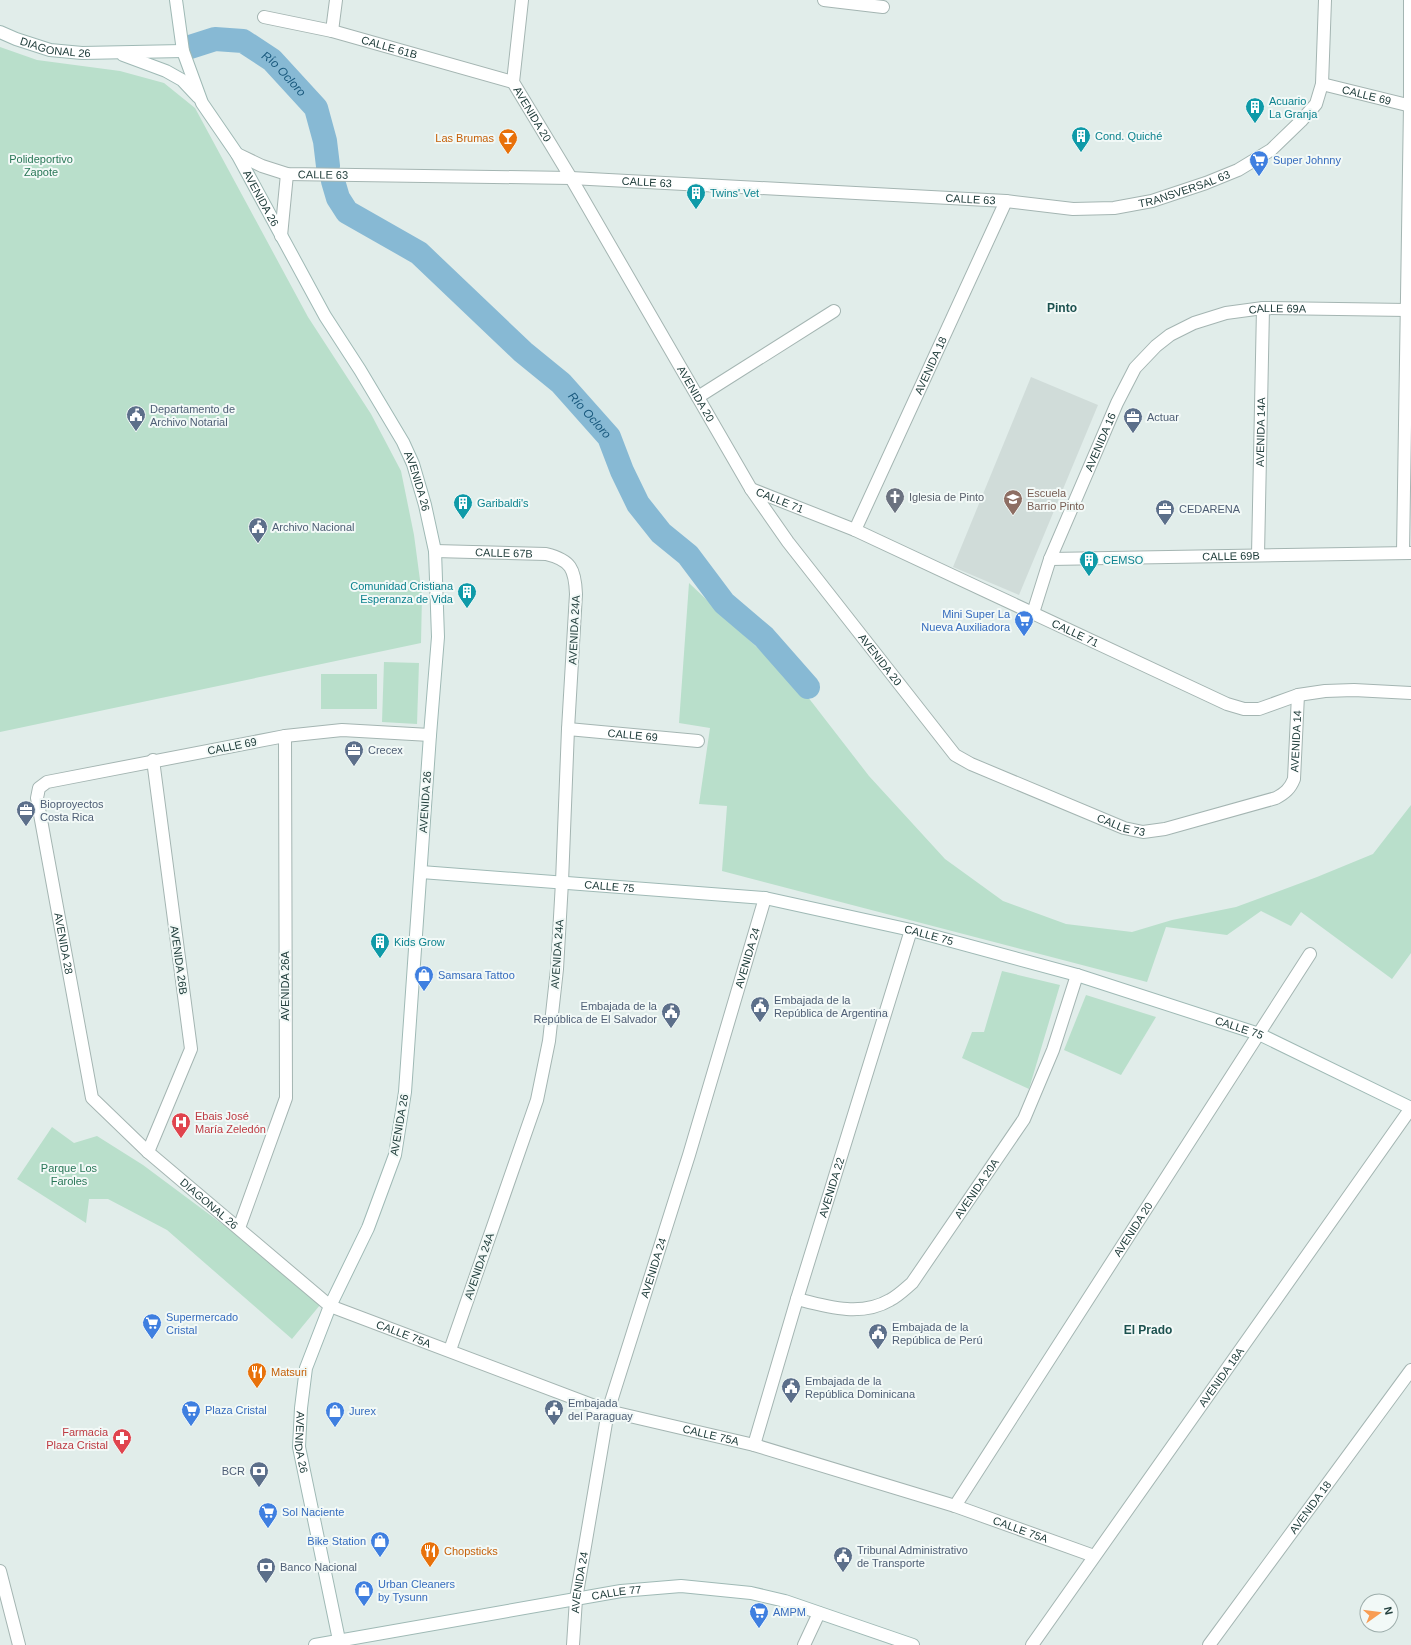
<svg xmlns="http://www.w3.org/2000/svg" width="1411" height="1645" font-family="Arial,sans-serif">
<rect width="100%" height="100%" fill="#e1edea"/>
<path fill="#d0dcd9" d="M1031 377 1098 405 1019 595 953 567Z"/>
<g fill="#b9dfcb">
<path d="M0 47 37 60 120 71 164 83 195 108 308 317 371 414 401 471 414 535 422 595 421 643 0 732Z"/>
<path d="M689 583 804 692 869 776 945 859 1003 901 1066 924 1132 932 1172 920 1236 907 1317 877 1373 854 1411 805V953L1392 979 1301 912 1291 926 1261 911 1227 935 1166 927 1147 982 722 871 727 806 699 804 710 728 679 723Z"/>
<path d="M384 662 419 663 417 724 382 722Z"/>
<rect x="321" y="674" width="56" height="35"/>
<path d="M1002 971 1060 985 1029 1089 962 1058 972 1032H984Z"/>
<path d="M1086 995 1156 1017 1121 1075 1064 1050Z"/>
<path d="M52 1127 74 1143 97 1136 143 1165 237 1235 320 1305 292 1339 167 1230 108 1199H89L86 1223 17 1179Z"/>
</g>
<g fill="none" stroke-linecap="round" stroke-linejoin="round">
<g stroke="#87b9d4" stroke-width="24">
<path id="s1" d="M190 47 215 39 243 41 272 60 316 108 325 141 328 166"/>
<path id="s2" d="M333 181 338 198 347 212 419 253 523 352 561 383 609 437 622 471 638 504 661 533 688 555 724 603 764 637 808 687"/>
</g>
<defs>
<g id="street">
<path id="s3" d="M522 0 513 82 571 178 751 489 788 542 955 755 971 764 1124 828 1143 832 1165 829 1276 798C1285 793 1290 789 1294 779L1298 695"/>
<path d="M824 0 883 7"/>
<path id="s4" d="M264 17 332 31 513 82"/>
<path d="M332 31 336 0"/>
<path id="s5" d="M1322 84 1411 106"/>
<path id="s6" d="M237 154 262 166 287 174 571 178 1006 201 1073 209 1114 208 1152 201 1206 183 1238 170 1271 150 1301 121 1316 104 1322 84 1325 0"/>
<path d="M281 236 287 174"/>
<path d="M698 397 834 311"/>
<path id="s7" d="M751 489 855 530 1227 704 1244 709H1259L1298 695 1325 691 1354 690 1411 693"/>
<path id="s8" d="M855 530 1006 201"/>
<path id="s9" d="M435 551 546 554C571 560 575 569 576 594L568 729 562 882 557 969 549 1041 537 1100 450 1350"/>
<path d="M1403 552 1410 106V0"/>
<path id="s10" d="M1258 555 1263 308"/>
<path id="s11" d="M1050 559 1410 553"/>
<path id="s12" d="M1033 613 1050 559 1117 403 1135 368 1156 346 1170 335 1194 323 1226 313 1263 308 1407 310"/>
<path id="s13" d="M568 729 698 741"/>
<path id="s14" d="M430 735 342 730 285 736 47 782 39 788 37 798 92 1098 148 1152 330 1306 608 1411 754 1445 955 1506 1094 1556"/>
<path d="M148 1152 191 1049 153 760"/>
<path d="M239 1228 286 1098 285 736"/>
<path id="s15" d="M797 1299C828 1307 861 1317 890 1300 898 1296 905 1289 912 1283L1024 1119 1053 1050 1077 975"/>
<path id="s16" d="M754 1445 797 1299 911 930"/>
<path id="s17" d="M955 1506 1310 954"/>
<path d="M0 1571 19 1645"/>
<path id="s18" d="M573 1645 576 1599 608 1411 689 1155 765 898"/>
<path d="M804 1645 819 1613"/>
<path id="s19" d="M1032 1645 1411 1108"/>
<path id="s20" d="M1209 1645 1411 1370"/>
</g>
<g id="secondary">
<path id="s21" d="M176 0 183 51 202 103 237 154 325 316 360 370 403 442 413 464 425 505 435 551 438 637 430 735 405 1092 395 1155 368 1228 330 1306 306 1368 301 1408 299 1447 339 1640"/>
<path id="s22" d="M0 32 16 39 50 50 82 53 183 51"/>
<path d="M123 55 166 71 182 80 198 97"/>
<path id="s23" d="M421 872 765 898 911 930 1077 975 1259 1034 1411 1108"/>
<path id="s24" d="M315 1645 621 1591 681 1586 751 1593 785 1601 913 1645"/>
</g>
</defs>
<use href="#street" stroke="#a4b5b2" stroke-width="14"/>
<use href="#secondary" stroke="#9fb9b5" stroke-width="14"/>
<use href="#street" stroke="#fff" stroke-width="12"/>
<use href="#secondary" stroke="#fff" stroke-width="12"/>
</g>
<defs>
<symbol id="building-pin" viewBox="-11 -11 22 30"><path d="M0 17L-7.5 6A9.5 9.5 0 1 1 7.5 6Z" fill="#0f9aa8" stroke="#f2f9f7"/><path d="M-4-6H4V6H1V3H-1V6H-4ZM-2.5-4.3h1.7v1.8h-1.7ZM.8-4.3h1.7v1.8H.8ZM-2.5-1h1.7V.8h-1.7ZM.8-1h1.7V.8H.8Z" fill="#fff"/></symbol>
<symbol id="bar-pin" viewBox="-11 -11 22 30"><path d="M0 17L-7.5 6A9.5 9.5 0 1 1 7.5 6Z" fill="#e8710a" stroke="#f2f9f7"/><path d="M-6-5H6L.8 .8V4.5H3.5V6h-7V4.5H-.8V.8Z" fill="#fff"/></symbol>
<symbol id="supermarket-pin" viewBox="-11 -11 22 30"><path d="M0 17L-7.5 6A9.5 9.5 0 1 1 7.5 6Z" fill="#3f7fe0" stroke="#f2f9f7"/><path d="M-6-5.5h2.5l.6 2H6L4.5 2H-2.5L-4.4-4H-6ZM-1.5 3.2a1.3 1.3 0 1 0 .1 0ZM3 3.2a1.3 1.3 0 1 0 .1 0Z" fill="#fff"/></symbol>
<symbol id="civic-pin" viewBox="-11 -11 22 30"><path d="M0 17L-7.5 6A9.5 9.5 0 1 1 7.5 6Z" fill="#5c6f8a" stroke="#f2f9f7"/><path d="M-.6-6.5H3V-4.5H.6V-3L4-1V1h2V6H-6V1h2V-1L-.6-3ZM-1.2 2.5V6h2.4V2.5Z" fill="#fff"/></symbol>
<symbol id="office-pin" viewBox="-11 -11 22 30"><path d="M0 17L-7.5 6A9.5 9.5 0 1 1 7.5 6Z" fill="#5c6f8a" stroke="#f2f9f7"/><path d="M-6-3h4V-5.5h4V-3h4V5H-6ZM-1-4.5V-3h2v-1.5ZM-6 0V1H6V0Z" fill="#fff"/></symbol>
<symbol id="church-pin" viewBox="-11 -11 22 30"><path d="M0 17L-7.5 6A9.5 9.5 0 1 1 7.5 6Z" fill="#6b7280" stroke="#f2f9f7"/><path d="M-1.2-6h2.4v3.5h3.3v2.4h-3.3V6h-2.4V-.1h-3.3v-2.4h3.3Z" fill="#fff"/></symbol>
<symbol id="school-pin" viewBox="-11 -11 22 30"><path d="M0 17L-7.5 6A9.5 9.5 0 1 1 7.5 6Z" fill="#8d6e63" stroke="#f2f9f7"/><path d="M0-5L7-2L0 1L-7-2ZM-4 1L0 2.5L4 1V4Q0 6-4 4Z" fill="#fff"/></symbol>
<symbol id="shop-pin" viewBox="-11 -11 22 30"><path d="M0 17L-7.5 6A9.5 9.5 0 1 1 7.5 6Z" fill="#3f7fe0" stroke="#f2f9f7"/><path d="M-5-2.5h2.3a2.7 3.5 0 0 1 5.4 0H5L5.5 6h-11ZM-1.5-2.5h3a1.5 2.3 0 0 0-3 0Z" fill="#fff"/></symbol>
<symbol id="hospital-pin" viewBox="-11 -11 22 30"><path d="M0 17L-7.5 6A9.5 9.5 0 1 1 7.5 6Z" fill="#e0444e" stroke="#f2f9f7"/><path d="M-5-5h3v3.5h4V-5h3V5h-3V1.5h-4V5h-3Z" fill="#fff"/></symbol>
<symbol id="restaurant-pin" viewBox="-11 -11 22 30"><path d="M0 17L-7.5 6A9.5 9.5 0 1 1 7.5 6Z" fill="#e8710a" stroke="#f2f9f7"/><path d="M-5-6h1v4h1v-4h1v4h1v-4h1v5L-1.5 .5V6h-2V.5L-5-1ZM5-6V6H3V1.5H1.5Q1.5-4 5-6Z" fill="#fff"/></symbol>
<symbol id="pharmacy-pin" viewBox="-11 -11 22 30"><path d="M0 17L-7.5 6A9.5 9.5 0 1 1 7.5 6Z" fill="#e0444e" stroke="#f2f9f7"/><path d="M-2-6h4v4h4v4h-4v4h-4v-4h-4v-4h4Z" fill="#fff"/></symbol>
<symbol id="bank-pin" viewBox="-11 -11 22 30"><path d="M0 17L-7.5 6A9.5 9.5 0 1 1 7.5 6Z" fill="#5c6f8a" stroke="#f2f9f7"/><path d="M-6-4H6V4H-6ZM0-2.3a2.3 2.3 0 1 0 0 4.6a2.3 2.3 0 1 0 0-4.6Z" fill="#fff"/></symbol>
</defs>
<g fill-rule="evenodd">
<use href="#building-pin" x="1244" y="96" width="22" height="30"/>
<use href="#building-pin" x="1070" y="125" width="22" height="30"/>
<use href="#bar-pin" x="497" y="127" width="22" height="30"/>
<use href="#supermarket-pin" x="1248" y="149" width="22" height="30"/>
<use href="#building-pin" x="685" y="182" width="22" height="30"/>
<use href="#civic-pin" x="125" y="404" width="22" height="30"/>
<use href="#office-pin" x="1122" y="406" width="22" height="30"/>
<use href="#church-pin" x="884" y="486" width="22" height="30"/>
<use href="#school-pin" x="1002" y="488" width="22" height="30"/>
<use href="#building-pin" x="452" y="492" width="22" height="30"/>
<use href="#office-pin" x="1154" y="498" width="22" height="30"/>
<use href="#civic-pin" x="247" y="516" width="22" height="30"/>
<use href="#building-pin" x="1078" y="549" width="22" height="30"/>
<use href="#building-pin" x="456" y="581" width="22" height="30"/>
<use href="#supermarket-pin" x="1013" y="609" width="22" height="30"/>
<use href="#office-pin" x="343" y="739" width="22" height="30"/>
<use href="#office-pin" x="15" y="799" width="22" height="30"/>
<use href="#building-pin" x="369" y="931" width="22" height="30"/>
<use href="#shop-pin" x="413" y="964" width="22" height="30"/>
<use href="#civic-pin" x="749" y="995" width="22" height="30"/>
<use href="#civic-pin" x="660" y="1001" width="22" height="30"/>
<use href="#hospital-pin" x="170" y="1111" width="22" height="30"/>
<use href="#supermarket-pin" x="141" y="1312" width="22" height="30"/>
<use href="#civic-pin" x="867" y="1322" width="22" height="30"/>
<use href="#restaurant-pin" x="246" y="1361" width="22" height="30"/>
<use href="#civic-pin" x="780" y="1376" width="22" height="30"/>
<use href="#civic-pin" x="543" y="1398" width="22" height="30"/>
<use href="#supermarket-pin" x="180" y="1399" width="22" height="30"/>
<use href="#shop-pin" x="324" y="1400" width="22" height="30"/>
<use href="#pharmacy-pin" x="111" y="1427" width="22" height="30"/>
<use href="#bank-pin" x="248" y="1460" width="22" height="30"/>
<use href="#supermarket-pin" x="257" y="1501" width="22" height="30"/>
<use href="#shop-pin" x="369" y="1530" width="22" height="30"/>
<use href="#restaurant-pin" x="419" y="1540" width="22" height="30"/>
<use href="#civic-pin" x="832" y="1545" width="22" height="30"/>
<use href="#bank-pin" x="255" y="1556" width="22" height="30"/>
<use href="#shop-pin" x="353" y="1579" width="22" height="30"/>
<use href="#supermarket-pin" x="748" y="1601" width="22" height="30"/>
</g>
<g text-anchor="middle" stroke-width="4" stroke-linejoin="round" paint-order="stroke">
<g font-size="11" fill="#213e3c" stroke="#f2f9f7">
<text dy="4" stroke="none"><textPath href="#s22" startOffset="58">DIAGONAL 26</textPath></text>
<text dy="4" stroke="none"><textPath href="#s4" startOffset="129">CALLE 61B</textPath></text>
<text dy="4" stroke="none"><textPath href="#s5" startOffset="46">CALLE 69</textPath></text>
<text dy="4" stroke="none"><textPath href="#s3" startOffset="120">AVENIDA 20</textPath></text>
<text dy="4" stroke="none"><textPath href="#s6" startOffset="90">CALLE 63</textPath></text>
<text dy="4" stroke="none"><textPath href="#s6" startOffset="414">CALLE 63</textPath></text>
<text dy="4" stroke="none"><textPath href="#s6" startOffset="955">TRANSVERSAL 63</textPath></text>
<text dy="4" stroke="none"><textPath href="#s21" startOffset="219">AVENIDA 26</textPath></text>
<text dy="4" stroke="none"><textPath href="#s6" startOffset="738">CALLE 63</textPath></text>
<text dy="4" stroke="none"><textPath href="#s12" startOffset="426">CALLE 69A</textPath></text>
<text dy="4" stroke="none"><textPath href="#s8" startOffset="181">AVENIDA 18</textPath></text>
<text dy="4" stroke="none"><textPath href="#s3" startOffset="444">AVENIDA 20</textPath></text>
<text dy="4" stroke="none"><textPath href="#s10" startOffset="123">AVENIDA 14A</textPath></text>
<text dy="4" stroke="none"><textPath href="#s12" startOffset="184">AVENIDA 16</textPath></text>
<text dy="4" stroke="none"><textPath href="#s21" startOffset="543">AVENIDA 26</textPath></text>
<text dy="4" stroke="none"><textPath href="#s7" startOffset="31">CALLE 71</textPath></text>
<text dy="4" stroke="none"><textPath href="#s9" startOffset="69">CALLE 67B</textPath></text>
<text dy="4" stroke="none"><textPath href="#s11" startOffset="181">CALLE 69B</textPath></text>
<text transform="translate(574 630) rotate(-87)" y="4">AVENIDA 24A</text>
<text dy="4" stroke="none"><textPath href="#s7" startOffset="355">CALLE 71</textPath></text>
<text dy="4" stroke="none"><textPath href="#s3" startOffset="768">AVENIDA 20</textPath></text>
<text dy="4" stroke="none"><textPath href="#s13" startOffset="65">CALLE 69</textPath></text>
<text dy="4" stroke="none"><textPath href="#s3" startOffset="1295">AVENIDA 14</textPath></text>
<text transform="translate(232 746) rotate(-11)" y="4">CALLE 69</text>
<text transform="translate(425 802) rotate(-86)" y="4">AVENIDA 26</text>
<text dy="4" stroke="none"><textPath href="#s3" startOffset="1070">CALLE 73</textPath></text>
<text dy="4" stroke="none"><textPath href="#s23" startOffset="189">CALLE 75</textPath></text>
<text dy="4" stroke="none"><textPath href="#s23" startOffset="513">CALLE 75</textPath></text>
<text dy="4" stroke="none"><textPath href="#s14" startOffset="556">AVENIDA 28</textPath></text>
<text transform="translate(557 954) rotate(-86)" y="4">AVENIDA 24A</text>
<text dy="4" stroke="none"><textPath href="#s18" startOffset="711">AVENIDA 24</textPath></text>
<text transform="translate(179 960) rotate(82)" y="4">AVENIDA 26B</text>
<text transform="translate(285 986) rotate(-90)" y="4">AVENIDA 26A</text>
<text dy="4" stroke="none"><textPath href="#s23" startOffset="837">CALLE 75</textPath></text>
<text transform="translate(399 1125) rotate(-80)" y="4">AVENIDA 26</text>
<text dy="4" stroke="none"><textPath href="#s16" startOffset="269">AVENIDA 22</textPath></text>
<text dy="4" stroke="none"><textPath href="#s15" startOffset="238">AVENIDA 20A</textPath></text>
<text dy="4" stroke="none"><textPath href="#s14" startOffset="871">DIAGONAL 26</textPath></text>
<text dy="4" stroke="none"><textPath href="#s17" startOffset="329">AVENIDA 20</textPath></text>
<text transform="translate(479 1266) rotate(-71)" y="4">AVENIDA 24A</text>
<text dy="4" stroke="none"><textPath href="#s18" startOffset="387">AVENIDA 24</textPath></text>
<text dy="4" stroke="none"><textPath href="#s14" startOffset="1108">CALLE 75A</textPath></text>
<text dy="4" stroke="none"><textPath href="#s19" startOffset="328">AVENIDA 18A</textPath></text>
<text dy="4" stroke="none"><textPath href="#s14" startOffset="1432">CALLE 75A</textPath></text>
<text dy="4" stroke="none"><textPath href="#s21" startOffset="1527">AVENIDA 26</textPath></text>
<text dy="4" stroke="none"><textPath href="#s20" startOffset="171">AVENIDA 18</textPath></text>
<text dy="4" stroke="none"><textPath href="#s14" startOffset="1756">CALLE 75A</textPath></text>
<text dy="4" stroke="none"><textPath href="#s18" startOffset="63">AVENIDA 24</textPath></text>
<text dy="4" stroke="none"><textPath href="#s24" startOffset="306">CALLE 77</textPath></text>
</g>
<g font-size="11" fill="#0d838f" stroke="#f2f9f7" text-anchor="start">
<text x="1269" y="105">Acuario<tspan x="1269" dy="13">La Granja</tspan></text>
<text x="1095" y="140">Cond. Quiché</text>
<text x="710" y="197">Twins' Vet</text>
<text x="477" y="507">Garibaldi's</text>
<text x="1103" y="564">CEMSO</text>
<text x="453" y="590" text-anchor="end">Comunidad Cristiana<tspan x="453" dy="13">Esperanza de Vida</tspan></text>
<text x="394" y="946">Kids Grow</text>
</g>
<g font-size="11" fill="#c56008" stroke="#f2f9f7" text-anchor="start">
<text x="494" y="142" text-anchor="end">Las Brumas</text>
<text x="271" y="1376">Matsuri</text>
<text x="444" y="1555">Chopsticks</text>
</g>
<g font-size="11" fill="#297757" stroke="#f2f9f7">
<text x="41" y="163">Polideportivo<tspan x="41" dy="13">Zapote</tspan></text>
<text x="69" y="1172">Parque Los<tspan x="69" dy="13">Faroles</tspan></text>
</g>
<g font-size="11" fill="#366cbe" stroke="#f2f9f7" text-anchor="start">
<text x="1273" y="164">Super Johnny</text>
<text x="1010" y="618" text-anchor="end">Mini Super La<tspan x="1010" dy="13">Nueva Auxiliadora</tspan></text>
<text x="438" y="979">Samsara Tattoo</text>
<text x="166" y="1321">Supermercado<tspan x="166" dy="13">Cristal</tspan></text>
<text x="205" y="1414">Plaza Cristal</text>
<text x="349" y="1415">Jurex</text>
<text x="282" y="1516">Sol Naciente</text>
<text x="366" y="1545" text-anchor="end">Bike Station</text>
<text x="378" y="1588">Urban Cleaners<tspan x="378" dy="13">by Tysunn</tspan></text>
<text x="773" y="1616">AMPM</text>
</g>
<g font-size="11" fill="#4e5e75" stroke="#f2f9f7" text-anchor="start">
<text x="150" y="413">Departamento de<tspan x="150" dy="13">Archivo Notarial</tspan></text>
<text x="1147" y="421">Actuar</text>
<text x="1179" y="513">CEDARENA</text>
<text x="272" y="531">Archivo Nacional</text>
<text x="368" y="754">Crecex</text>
<text x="40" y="808">Bioproyectos<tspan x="40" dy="13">Costa Rica</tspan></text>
<text x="774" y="1004">Embajada de la<tspan x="774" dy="13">República de Argentina</tspan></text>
<text x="657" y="1010" text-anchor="end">Embajada de la<tspan x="657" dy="13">República de El Salvador</tspan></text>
<text x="892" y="1331">Embajada de la<tspan x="892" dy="13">República de Perú</tspan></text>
<text x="805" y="1385">Embajada de la<tspan x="805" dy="13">República Dominicana</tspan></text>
<text x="568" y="1407">Embajada<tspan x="568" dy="13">del Paraguay</tspan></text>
<text x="245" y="1475" text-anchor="end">BCR</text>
<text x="857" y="1554">Tribunal Administrativo<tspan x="857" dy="13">de Transporte</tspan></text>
<text x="280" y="1571">Banco Nacional</text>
</g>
<g font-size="11" fill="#785e54" stroke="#f2f9f7" text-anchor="start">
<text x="1027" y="497">Escuela<tspan x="1027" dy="13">Barrio Pinto</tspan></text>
</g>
<g font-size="11" fill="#5b616d" stroke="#f2f9f7" text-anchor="start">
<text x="909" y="501">Iglesia de Pinto</text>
</g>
<g font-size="11" fill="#be3a42" stroke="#f2f9f7" text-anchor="start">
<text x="195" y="1120">Ebais José<tspan x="195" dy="13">María Zeledón</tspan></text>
<text x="108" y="1436" text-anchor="end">Farmacia<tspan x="108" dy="13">Plaza Cristal</tspan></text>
</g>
<g font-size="12" font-style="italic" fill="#18587d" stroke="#f2f9f7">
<text dy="4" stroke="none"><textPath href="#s1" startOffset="107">Río Ocloro</textPath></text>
<text dy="4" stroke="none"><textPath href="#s2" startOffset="353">Río Ocloro</textPath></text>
</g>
<g font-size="12" font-weight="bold" fill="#1c514f" stroke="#f2f9f7">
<text x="1062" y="312">Pinto</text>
<text x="1148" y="1334">El Prado</text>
</g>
</g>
<g transform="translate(1379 1613) rotate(76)"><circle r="19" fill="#f2f9f7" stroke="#9eaeac"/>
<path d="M0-3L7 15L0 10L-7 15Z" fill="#f89d54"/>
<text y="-6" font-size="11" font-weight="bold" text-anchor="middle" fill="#213e3c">N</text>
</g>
</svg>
